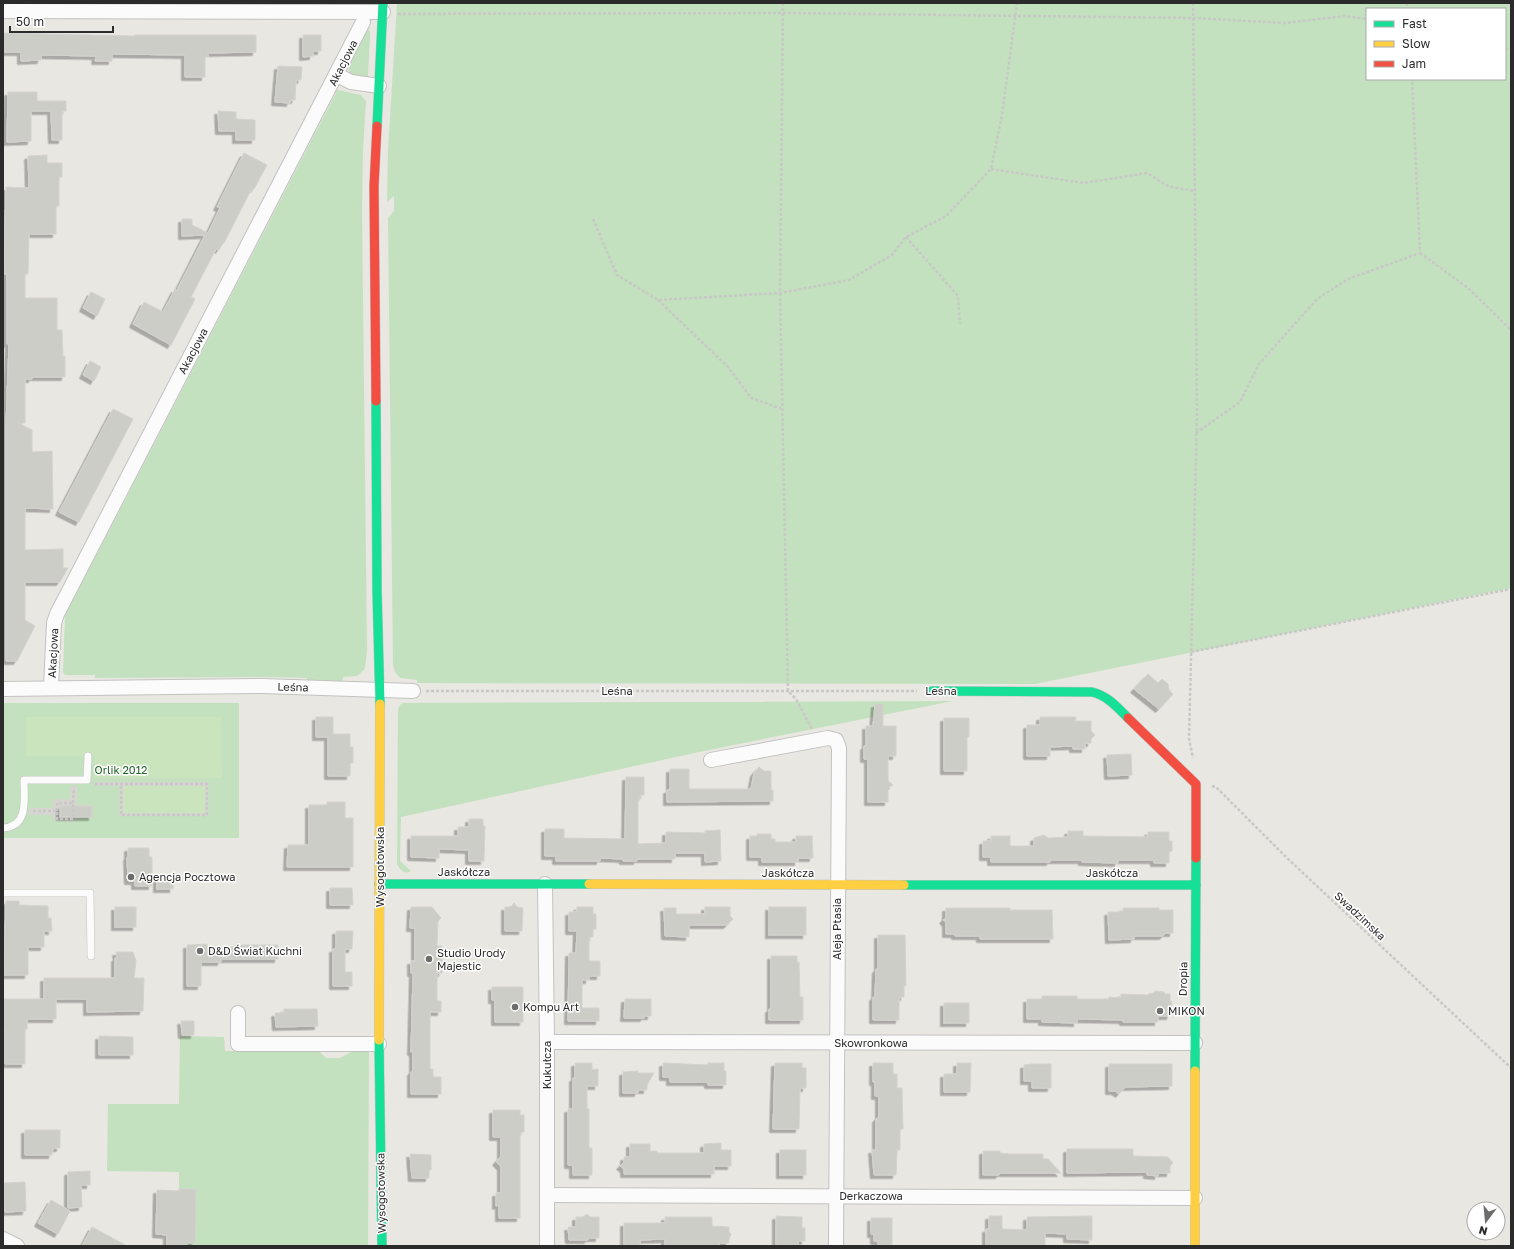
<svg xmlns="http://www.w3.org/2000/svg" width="1514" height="1249" font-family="'Golos Text',sans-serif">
<defs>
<filter id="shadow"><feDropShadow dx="-3.5" dy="3.5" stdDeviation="0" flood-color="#0004"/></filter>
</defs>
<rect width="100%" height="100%" fill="#e8e7e2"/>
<g fill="#c3e1be" fill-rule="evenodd">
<path d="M397 3H1511V588L1035 684 417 683V680L400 678 395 672 393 665 388 218 394 211V196L387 202 388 151ZM1367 9H1505V79H1367Z"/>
<path d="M367 28 370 31V37L368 76 360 79 350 74 348 66Z"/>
<path d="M338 90 361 95 366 101 363 149 362 212 367 650 365 669 357 676 343 677V683L307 681V678L268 677 95 678V675H65L63 672 65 616 336 93 334 92Z"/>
<path d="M953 701 699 752 401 817 400 861 411 871C405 875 400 870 397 864L398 709 400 705 403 703Z"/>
<rect x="3" y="703" width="236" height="135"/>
<path d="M180 1036 224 1037 225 1051H319L326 1058H340L351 1052 369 1051 368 1246H179V1172L107 1171 108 1104H179Z"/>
</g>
<g fill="#cae4bd">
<path d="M26 717H221L222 778H94V756H26Z"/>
<rect x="123" y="786" width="82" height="27"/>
</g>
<g fill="#d6d5d0" fill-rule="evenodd">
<path d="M94 782H209V816H119V786H94ZM123 786H205V813H123Z"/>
<path d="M70 786H77V805H93V818H76V821H54L53 815H29V808H53V799H70ZM76 806H92V817H76Z"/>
</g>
<g fill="#cdcdc8" stroke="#d3d2ce" filter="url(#shadow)">
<path d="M3 33 135 36V35H256V52L208 53V57H205V77H185V55L112 54V61H95L96 56 41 55V60L21 61V52H3Z"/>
<path d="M303 35H321V51H313V56L303 57Z"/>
<path d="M278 66 302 67 301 80H296L295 100H290V103L275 102Z"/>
<path d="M8 92H37V101H66V111H62V140H52L51 111H31V141L7 142Z"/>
<path d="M218 111 236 112V119L255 120V140H236V131H219Z"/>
<path d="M244 153 267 165 254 189 252 188 224 243H223L219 250 216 249 191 297 195 299 171 345 133 324 144 302 163 312 175 289 177 290 205 235 182 236V219H192V225L208 233 220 208 217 207Z"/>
<path d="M47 155V163H62V177H59V206H56V234H29L28 274H25V298H57V330H62L63 356H65V377H32V379H25V423H18L32 430V452L52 451 53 509 25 508V550L63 549V568H68L60 582H25V620L35 626 17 661H6V425L9 344H7V274H4L6 187 29 188 28 156Z"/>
<path d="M91 292 105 299 97 316 83 308Z"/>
<path d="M90 361 101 367 94 381 83 375Z"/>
<path d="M113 409 133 419 79 522 59 512Z"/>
<path d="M1148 674 1158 683 1162 679 1168 684 1169 690 1173 694 1159 709 1134 689Z"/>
<path d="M875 704H883V726H896V756H888V781L893 785 888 788V802H868V759H864V746H866V726H873Z"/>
<path d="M316 717H333V734H350V747H353V763H350V776H328V737H316Z"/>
<path d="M1040 717H1076L1075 721H1091V731L1095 735 1091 739V743H1085V749H1073V746L1050 747V756H1027V725H1040Z"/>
<path d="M944 718H969V737H967V771H944Z"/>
<path d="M1131 754 1132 775 1108 776 1107 755Z"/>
<path d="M759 767 764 771H771V790H773V801L667 802V790H670V769H689V789H751L754 773Z"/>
<path d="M626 777H644V795H640V800H638V844L666 843V832L705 833V831L720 830 721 861 705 862V853H675V859H637V861H623V859L600 858V861H556V856H545V829H564V838L625 839Z"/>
<path d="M327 802H345V818H353V867H287L288 845H309V805H327Z"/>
<rect x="60" y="806" width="32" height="11"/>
<path d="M469 819H483V826H485L484 861H469V850L439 849V858L411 857V836H458V827H469Z"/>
<path d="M1068 831H1083V836L1148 837V832H1169V841H1172V851L1169 852V863H1154V860H1118V863L1082 862V860H1050V862H991V857H983V841H991V836H1010V846H1034V838L1044 835 1048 838 1068 837Z"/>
<path d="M757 834H771V839H775V842H796V836H812L813 858H798V862H762V857H750V836H757Z"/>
<path d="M128 848H149V857H152V886H135V881H128L127 857H128Z"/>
<rect x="157" y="878" width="16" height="11"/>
<path d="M330 888H352L353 905H330Z"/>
<path d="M6 901H19V905L48 906V918H51L52 931H44V947H28V975H4Z"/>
<path d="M514 903 517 907 523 908 522 931H505V907H511Z"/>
<rect x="115" y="907" width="21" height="20"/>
<path d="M411 907H432L441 918 438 921 437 946H442V973H437V1001H441V1012H430V1069H433V1077H441V1094H411V1072L413 1070V1052H411L413 973H411V961H415V928H410Z"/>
<path d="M577 907H593V914H596V929H593V937H589V961H600V976H589V980H582V1008H599V1021H568L569 953H576L577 931H569V912H577Z"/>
<path d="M705 907H730V916L733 919 727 925H689V937L665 936 664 908H676V914H705Z"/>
<rect x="769" y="907" width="37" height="28"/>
<path d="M946 908H1010V910H1052L1053 939H980V936H955V934H946V923L943 920 946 917Z"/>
<path d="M1123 908H1159V910H1173V933H1166L1163 936H1134V939L1109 940 1108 912H1123Z"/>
<path d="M336 931H353L352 949H345V972H352V986H333V949H336Z"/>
<path d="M878 935H905L906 986H904V997H899V1020H873V997H875L876 969H878Z"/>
<path d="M207 944V947H235V945H278V959H221V962H201V986H187V945Z"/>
<path d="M116 952H133L136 961 134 978H144L143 1011 87 1012V999H56V1019H27V1029H25V1064H5V1029H3V999H44V978H115V958H117Z"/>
<path d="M771 956H797V962H799L800 997H803V1020H769V1009H771Z"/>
<path d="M492 987H523V1022H495V1000H492Z"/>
<path d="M1155 991 1164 992 1165 994H1170V1001L1172 1002 1170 1016H1158V1022H1123V1020L1077 1019V1023L1042 1022V1019H1027V999H1042V996H1077V999H1109V997L1121 998V994L1148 995V994L1154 993Z"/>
<path d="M625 999H651V1016H644V1018H624Z"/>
<rect x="944" y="1003" width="25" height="20"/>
<path d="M284 1009H317L318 1026 276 1027 275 1013H284Z"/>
<path d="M181 1021H194V1035H182Z"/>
<path d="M99 1036 133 1037V1055H99Z"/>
<path d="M575 1063H592V1070L598 1069V1086H587V1109H589V1148H592V1175H573V1165H568V1109H573V1078H575Z"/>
<path d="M663 1063 708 1065V1063H724V1071H726V1085H708V1082H670V1077H663Z"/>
<path d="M775 1063H802V1068H806V1088H800L799 1129H773Z"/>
<path d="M873 1063H893V1074H897V1088H902L903 1129H900V1150H897L896 1175H874L872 1150H876V1119L879 1116V1096H875V1082H873Z"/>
<path d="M957 1063H971L970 1092H944V1074H957Z"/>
<path d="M1032 1064H1051V1088H1032V1081H1024V1065Z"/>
<path d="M1109 1064H1172V1086L1125 1087 1119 1094 1115 1091H1109Z"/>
<path d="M638 1071V1073H654L647 1085V1090H638V1093H623V1072Z"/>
<path d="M493 1110H520V1115H524V1132H521L520 1137V1218H499V1205L496 1206V1193H501V1167L496 1162 501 1156V1137H493Z"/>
<path d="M25 1130H60V1148H53L52 1155H25Z"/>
<path d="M721 1143V1150H731V1166H714V1174H624V1169L620 1166 624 1162V1157H630V1144H650V1151H657V1153H704V1144Z"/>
<path d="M1067 1149H1133V1156L1168 1157 1173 1163 1170 1166V1173H1158V1176L1147 1175V1172L1067 1173Z"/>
<rect x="780" y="1150" width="26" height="25"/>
<path d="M983 1151H1000V1153L1010 1154H1043V1159H1048L1061 1173H1000L999 1175H983Z"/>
<path d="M410 1154 431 1155V1170H429V1178H412Z"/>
<path d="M90 1171V1185H81L82 1207 68 1208V1172Z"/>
<path d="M25 1182 26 1211 5 1212 4 1183Z"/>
<path d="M179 1189H196L195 1243H187V1246H167V1235L156 1234 157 1190 179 1191Z"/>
<path d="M51 1200 70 1211 58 1234 38 1223Z"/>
<path d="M587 1214 590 1217H599V1238H588V1240H569L568 1227H576V1217H583Z"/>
<path d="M776 1216 802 1217V1228H805V1241H798V1246H776Z"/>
<path d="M989 1216H1002V1229L1027 1230V1217L1092 1216V1240L1067 1239V1234L1045 1233V1246H986V1229H989Z"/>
<path d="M665 1217H712V1226L729 1227V1232L731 1234 729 1239V1243H719L720 1246H665V1239L640 1240V1246H624V1223H665Z"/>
<path d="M871 1218H892V1246H878V1241H874V1234H871Z"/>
<path d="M92 1227 127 1246H82Z"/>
</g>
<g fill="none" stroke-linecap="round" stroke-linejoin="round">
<defs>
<g id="lane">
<path d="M3 828C29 827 24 799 24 780H87L88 756"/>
<path d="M3 893H90L91 956"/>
</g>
<g id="street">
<path d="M3 11 383 12"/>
<path d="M337 75 351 82 379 86"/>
<path d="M51 687 54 623 57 614 363 22"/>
<path d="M3 689 262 686 413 691"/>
<path d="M711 760 828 738 836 740 839 748 836 1246"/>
<path d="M545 884 547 1042V1246"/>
<path d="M238 1013V1044H379"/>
<path d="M547 1042 1195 1043"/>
<path d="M547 1195 1195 1198"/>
<path d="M3 1239 17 1246"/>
</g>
<g id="fast">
<path d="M377 126 383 3"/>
<path d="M376 401 377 590 380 704"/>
<path d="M932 691 1092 692C1108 696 1117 707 1128 718"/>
<path d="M379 884H589"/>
<path d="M904 885H1196"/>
<path d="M379 1040 382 1246"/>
<path d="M1195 1071 1196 858"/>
</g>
<g id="slow">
<path d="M589 884 904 885"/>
<path d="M379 1040 380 704"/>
<path d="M1195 1246V1071"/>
</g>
<g id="jam">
<path d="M376 401 374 186 377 126"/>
<path d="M1128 718 1196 784V858"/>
</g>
</defs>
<use href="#lane" stroke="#c2c2c1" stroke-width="8"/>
<use href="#street" stroke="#c2c2c1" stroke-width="16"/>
<use href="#fast" stroke="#c2c2c1" stroke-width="10"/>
<use href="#slow" stroke="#c2c2c1" stroke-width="10"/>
<use href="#jam" stroke="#c2c2c1" stroke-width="10"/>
<g stroke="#c8c8c7" stroke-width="2.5" stroke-dasharray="3 2" stroke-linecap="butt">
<path d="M783 3 780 293 788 691 796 699 812 729"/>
<path d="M1193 3 1197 416 1189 739 1193 758"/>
<path d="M1407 3V9"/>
<path d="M398 14 783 13 1193 18 1285 23 1345 16 1367 19"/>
<path d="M1505 49H1511"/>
<path d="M991 169 1084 183 1147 173 1168 186 1194 191"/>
<path d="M593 219 617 275 658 300 780 293 849 280 892 255 906 237 946 216 991 169 1002 115 1017 3"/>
<path d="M906 237 958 296 960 324"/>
<path d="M1420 253 1468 288 1511 330"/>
<path d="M658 300 728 367 751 398 782 409"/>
<path d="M1196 433 1240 402 1259 364 1317 299 1348 279 1420 253 1412 79"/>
<path d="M1191 652 1511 589"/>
<path d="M426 691H917"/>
<path d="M95 784H207V815H121V784"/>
<path d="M1212 786 1216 787 1287 858 1511 1068"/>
<path d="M73 803 74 789"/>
<path d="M33 811H57V819H73V803H57V811"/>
</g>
<use href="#lane" stroke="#fcfbfb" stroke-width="7"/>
<use href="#street" stroke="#fcfbfb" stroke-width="14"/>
<use href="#fast" stroke="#16e098" stroke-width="9"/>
<use href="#slow" stroke="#ffcf43" stroke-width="9"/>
<use href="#jam" stroke="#f24e42" stroke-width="9"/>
</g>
<g fill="#6d6d6b" stroke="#fff" stroke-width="1.5">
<circle cx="131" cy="877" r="4"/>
<circle cx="200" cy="951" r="4"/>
<circle cx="429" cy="959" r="4"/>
<circle cx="515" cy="1007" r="4"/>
<circle cx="1160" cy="1011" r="4"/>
</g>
<g text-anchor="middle" stroke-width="3" stroke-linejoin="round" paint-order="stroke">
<g font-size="11" fill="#2b2b2b" stroke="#fff">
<text transform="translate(343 63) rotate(-63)" y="4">Akacjowa</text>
<text transform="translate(193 351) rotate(-62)" y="4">Akacjowa</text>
<text transform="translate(53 653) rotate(-87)" y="4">Akacjowa</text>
<text transform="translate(293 687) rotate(2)" y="4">Leśna</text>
<text x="617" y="695">Leśna</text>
<text x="941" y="695">Leśna</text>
<text transform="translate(380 867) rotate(-90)" y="4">Wysogotowska</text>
<text x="464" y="876">Jaskółcza</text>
<text x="788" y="877">Jaskółcza</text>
<text x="1112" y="877">Jaskółcza</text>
<text transform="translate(1360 916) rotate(43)" y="4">Swadzimska</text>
<text transform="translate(837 929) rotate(-90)" y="4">Aleja Ptasia</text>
<text transform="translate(1183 979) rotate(-89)" y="4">Dropia</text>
<text x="871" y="1047">Skowronkowa</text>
<text transform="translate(547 1065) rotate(-90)" y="4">Kukułcza</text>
<text transform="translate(381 1193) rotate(-91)" y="4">Wysogotowska</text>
<text x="871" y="1200">Derkaczowa</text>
</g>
<g font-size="11" fill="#226128" stroke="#fff">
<text x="121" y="774">Orlik 2012</text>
</g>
<g font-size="11" fill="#2b2b2b" stroke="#fff" text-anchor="start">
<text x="139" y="881">Agencja Pocztowa</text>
<text x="208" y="955">D&amp;D Świat Kuchni</text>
<text x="437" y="957">Studio Urody<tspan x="437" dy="13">Majestic</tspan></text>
<text x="523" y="1011">Kompu Art</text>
<text x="1168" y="1015">MIKON</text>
</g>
</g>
<rect width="1514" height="1249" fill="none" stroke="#2b2b2b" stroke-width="8"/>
<rect x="1366" y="8" width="140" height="72" fill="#ffffff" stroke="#aaaaaa"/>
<rect x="1374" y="21" width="20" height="6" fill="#16e098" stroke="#aaaaaa"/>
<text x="1402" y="28" font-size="12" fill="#2b2b2b">Fast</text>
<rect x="1374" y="41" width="20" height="6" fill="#ffcf43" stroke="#aaaaaa"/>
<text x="1402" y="48" font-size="12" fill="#2b2b2b">Slow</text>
<rect x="1374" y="61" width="20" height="6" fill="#f24e42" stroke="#aaaaaa"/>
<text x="1402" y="68" font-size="12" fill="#2b2b2b">Jam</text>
<g transform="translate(1486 1221) rotate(196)"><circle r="19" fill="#ffffff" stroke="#aaaaaa"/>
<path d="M0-3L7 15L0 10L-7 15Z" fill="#6d6d6b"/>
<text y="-6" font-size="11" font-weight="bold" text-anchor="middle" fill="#2b2b2b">N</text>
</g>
<path d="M10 26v6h103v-6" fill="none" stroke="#2b2b2b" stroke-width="2"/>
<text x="16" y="26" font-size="12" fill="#2b2b2b" stroke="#ffffff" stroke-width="3" paint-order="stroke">50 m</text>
</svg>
